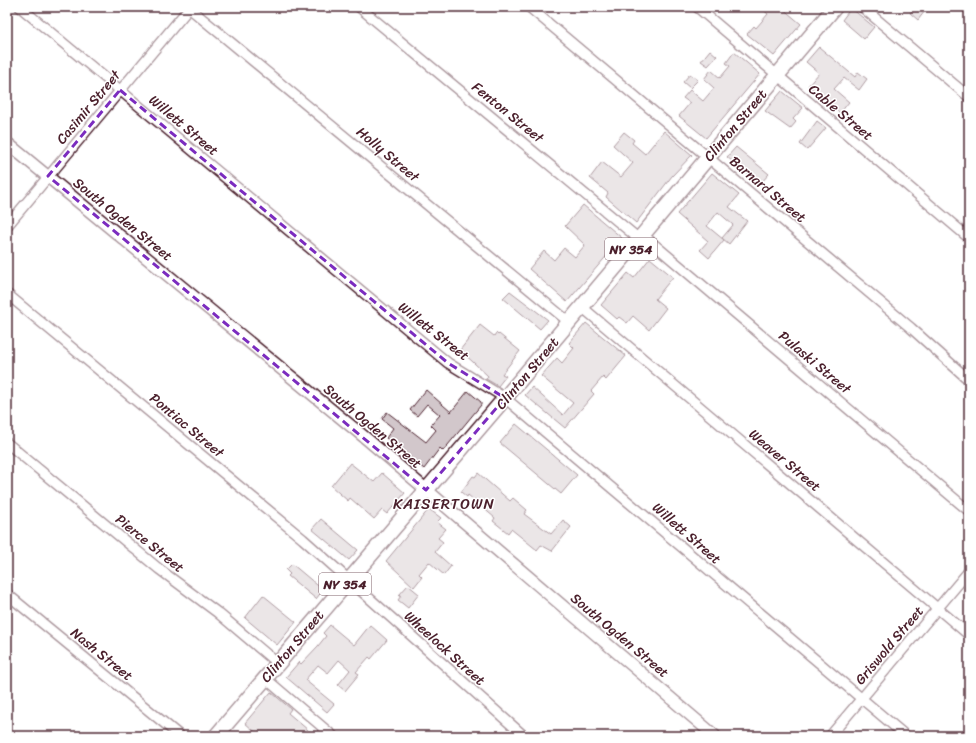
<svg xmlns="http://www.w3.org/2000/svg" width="976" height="743" font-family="Sriracha,sans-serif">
<rect width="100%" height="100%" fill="#fff"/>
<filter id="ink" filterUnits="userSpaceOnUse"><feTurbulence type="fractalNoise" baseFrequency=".025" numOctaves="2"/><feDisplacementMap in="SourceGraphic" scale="8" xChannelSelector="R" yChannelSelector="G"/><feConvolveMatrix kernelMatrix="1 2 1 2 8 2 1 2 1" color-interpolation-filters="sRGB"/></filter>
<g filter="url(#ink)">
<g fill="#d2c7cb" stroke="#4a1f2b">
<path d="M760 7H781L801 24 774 56 747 34 754 26 756 28 768 14Z"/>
<path d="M915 7H928L918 20 910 13Z"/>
<path d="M851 8 874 27 864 39 842 20Z"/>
<path d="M819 47 855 77 858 72 867 79 859 90 844 78 834 89 849 102 840 113 833 107 834 105 808 86 819 73 806 62Z"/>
<path d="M710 50 717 56 708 66 701 61Z"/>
<path d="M734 52 760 74 706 138 679 116 690 103 683 98 690 90 703 101 714 88 704 79 711 70 720 78 730 66 726 63Z"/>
<path d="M690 74 698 80 690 88 683 82Z"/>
<path d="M782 91 803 108 793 119 796 122 790 129 765 111Z"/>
<path d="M817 121 826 128 807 150 800 144Z"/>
<path d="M664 131 692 155 672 176 636 223 606 197 608 193 590 178 602 162 621 177 633 163 613 145 624 132 634 140 632 143 645 154Z"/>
<path d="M736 147 769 174 760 184 727 157Z"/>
<path d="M712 173 739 195 729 207 747 221 729 244 722 238 733 225 718 212 707 226 724 240 709 258 700 250 708 241 677 214Z"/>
<path d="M583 205 622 238 567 302 529 269 544 251 554 260 564 248 575 257 585 245 565 226Z"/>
<path d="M650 258 673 277 655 299 666 308 649 330 633 316 627 323 619 317 617 319 601 305 628 273 634 278Z"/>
<path d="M510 291 548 320 540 329 503 298Z"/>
<path d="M586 323 626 356 606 380 603 377 591 391 594 394 565 428 525 395 532 387 563 415 573 403 541 376 557 358 562 363 574 348 569 343Z"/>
<path d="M480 325 494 336 496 333 498 335 499 334 520 351 502 374 506 376 498 386 486 379 488 376 460 350Z"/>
<path d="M426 390 451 412 468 391 481 402V405L443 451 440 448 424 469 386 438 393 428 382 419 387 412 426 442 436 430 431 425 440 415 427 404 417 416 410 410Z"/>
<path d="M516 424 577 475 561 494 500 443Z"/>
<path d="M350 463 374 482 382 473 405 493 387 514 382 510 374 519 350 498 348 501 331 486Z"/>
<path d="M478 473 510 501 513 498 527 510 524 514 551 534 563 520 571 527 552 551 541 545 537 550 511 529 508 533 493 521 495 518 468 495 467 497 461 492 473 476 475 477Z"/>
<path d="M429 509 441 518 437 522 446 529 438 538 443 542 435 552 451 566 444 575 429 562 419 574 422 577 414 587 386 561Z"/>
<path d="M321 519 358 550 349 560 312 529Z"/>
<path d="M292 564 323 590 316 599 288 576 290 574 286 570Z"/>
<path d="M408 585 419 594 408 608 398 600 401 596 399 595Z"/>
<path d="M263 595 296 622 277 645 245 618Z"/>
<path d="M330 625 354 645 370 625 387 640 371 659 369 657 356 672 359 674 345 691 338 685 350 670 339 660 328 673 318 665 305 680 334 704 327 712 286 677 299 662 301 664 318 646 326 636 323 633Z"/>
<path d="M271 692 291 709 288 713 308 730 302 736H260L245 723Z"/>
</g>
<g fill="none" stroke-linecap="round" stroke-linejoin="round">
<defs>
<g id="minor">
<path d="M20 7 448 363 505 398 906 736"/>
<path d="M188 7 569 322"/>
<path d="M359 7 639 239"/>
<path d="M529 7 911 328 969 380"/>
<path d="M697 7 969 238"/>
<path d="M862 7 969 97"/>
<path d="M7 226 190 7"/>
<path d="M643 235 969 511"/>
<path d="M7 294 303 539 524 736"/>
<path d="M582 307 969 635"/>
<path d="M7 443 159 569 218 613 277 663"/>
<path d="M7 594 180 736"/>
<path d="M265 678 333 736"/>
<path d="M830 736 969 571"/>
</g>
<path id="tertiary" d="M7 143 368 440 715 736"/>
<path id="primary" d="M216 736 505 398 835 7"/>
</defs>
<use href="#minor" stroke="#4a1f2b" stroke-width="12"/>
<use href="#tertiary" stroke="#4a1f2b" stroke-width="14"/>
<use href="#primary" stroke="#4a1f2b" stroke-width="17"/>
<use href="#minor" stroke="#fff" stroke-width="9"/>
<use href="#tertiary" stroke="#fff" stroke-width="11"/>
<use href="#primary" stroke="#fff" stroke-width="14"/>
</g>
</g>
<path d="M0 0H976V743H0ZM120 90 448 363 505 398 426 490 48 176Z" fill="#fff" fill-opacity=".55" fill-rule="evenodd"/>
<path fill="none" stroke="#7b2cbf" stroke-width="3" stroke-dasharray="8 5" stroke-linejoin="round" d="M120 90 448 363 505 398 426 490 48 176Z"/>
<g text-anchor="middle" stroke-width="3" stroke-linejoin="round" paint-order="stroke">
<g fill="#fff" stroke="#80626b" stroke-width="1">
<rect x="605" y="238" width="52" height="22" rx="3"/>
<rect x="319" y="573" width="52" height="22" rx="3"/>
</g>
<g font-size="13" font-weight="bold" fill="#4a1f2b">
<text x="631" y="254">NY 354</text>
<text x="345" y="589">NY 354</text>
</g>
<g font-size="14" fill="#4a1f2b" stroke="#fff">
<text transform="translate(88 107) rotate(-50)" y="5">Casimir Street</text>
<text transform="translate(508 112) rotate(39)" y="5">Fenton Street</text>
<text transform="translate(841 112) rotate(40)" y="5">Cable Street</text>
<text transform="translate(184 125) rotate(40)" y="5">Willett Street</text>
<text transform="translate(735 125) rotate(-50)" y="5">Clinton Street</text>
<text transform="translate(388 154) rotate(40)" y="5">Holly Street</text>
<text transform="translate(768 189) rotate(40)" y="5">Barnard Street</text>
<text transform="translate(123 219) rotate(39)" y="5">South Ogden Street</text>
<text transform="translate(434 331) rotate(38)" y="5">Willett Street</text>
<text transform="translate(815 362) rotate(40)" y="5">Pulaski Street</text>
<text transform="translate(527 373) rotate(-50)" y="5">Clinton Street</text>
<text transform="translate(187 425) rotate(40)" y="5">Pontiac Street</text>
<text transform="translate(373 426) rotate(40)" y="5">South Ogden Street</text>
<text transform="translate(785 460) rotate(40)" y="5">Weaver Street</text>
<text transform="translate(687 533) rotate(41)" y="5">Willett Street</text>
<text transform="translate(150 543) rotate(39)" y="5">Pierce Street</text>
<text transform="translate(620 635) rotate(40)" y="5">South Ogden Street</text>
<text transform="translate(889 645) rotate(-50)" y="5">Griswold Street</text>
<text transform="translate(292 646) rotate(-50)" y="5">Clinton Street</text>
<text transform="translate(445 648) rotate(42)" y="5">Wheelock Street</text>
<text transform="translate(102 654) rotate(39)" y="5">Nash Street</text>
</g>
<g font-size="15" letter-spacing="1" fill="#4a1f2b" stroke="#fff">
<text x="444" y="509">KAISERTOWN</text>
</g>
</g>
<rect width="976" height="743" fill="none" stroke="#fff" stroke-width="24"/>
<rect x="12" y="12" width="952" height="719" fill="none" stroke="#4a1f2b" stroke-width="1.5" filter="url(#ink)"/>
</svg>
